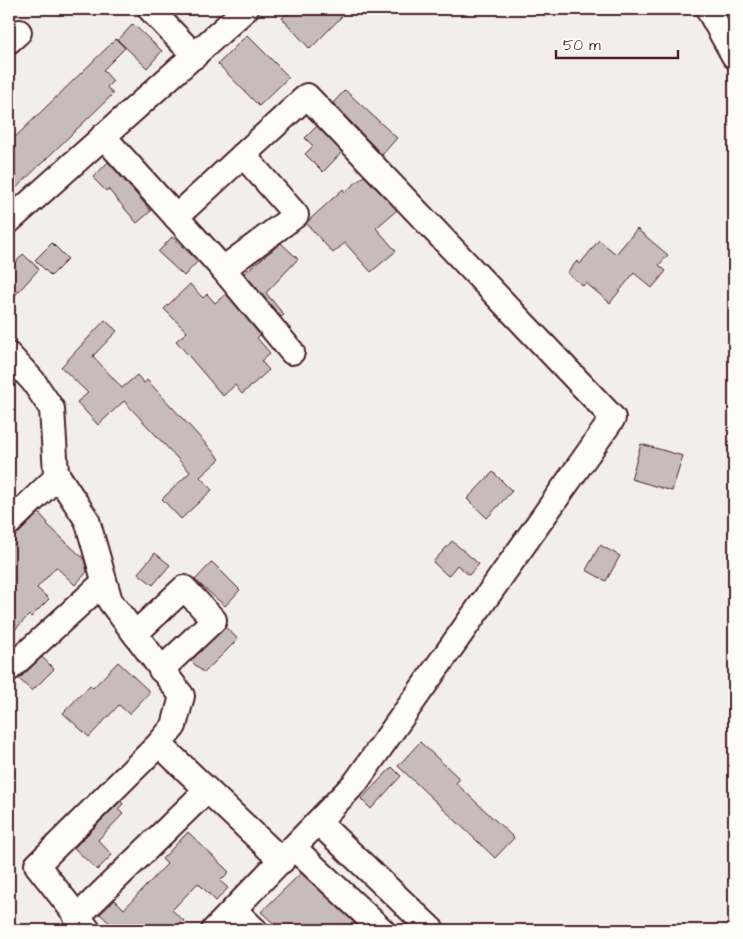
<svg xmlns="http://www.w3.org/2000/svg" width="743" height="939" font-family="'Architects Daughter',sans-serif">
<rect width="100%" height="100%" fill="#f2efeb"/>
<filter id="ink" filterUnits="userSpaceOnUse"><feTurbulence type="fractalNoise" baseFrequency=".02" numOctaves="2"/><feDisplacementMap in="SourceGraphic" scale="10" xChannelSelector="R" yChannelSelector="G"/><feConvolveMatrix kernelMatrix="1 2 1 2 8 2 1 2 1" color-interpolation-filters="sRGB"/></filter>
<g filter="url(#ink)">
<g fill="#c8bbbb" stroke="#4a1f2b">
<path d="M292 9H349L310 49 282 18Z"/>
<path d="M133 24 162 51 147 68 118 40Z"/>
<path d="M247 35 289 77 259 106 218 64Z"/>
<path d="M116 39 125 48 103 70 113 81 107 87 113 94 9 195V143Z"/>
<path d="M345 90 397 138 382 155 333 103Z"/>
<path d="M317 126 342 152 323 172 305 154 313 146 305 138Z"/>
<path d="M108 162 151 211 137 223 108 189 106 191 93 178Z"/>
<path d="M364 176 397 210 376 228 396 251 371 272 345 243 333 253 306 223 343 189 345 192Z"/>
<path d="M637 229 668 255 659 265 666 271 652 288 634 273 610 303 586 283 583 286 567 273 577 261 580 264 599 240 616 254Z"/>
<path d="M172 237 198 261 184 276 158 252Z"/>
<path d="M52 243 68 259 51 276 35 260Z"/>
<path d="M281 243 298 259 266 293 284 315 281 317 244 273Z"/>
<path d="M23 254 39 269 9 302V270Z"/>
<path d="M190 284 203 298 207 294 215 303 226 294 260 335 257 338 270 353 261 361 269 370 242 394 235 385 223 396 176 341 187 332 164 309Z"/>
<path d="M105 320 117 331 93 356 122 388 137 375 144 383 147 380 220 459 200 477 212 490 181 519 162 499 190 472 124 401 98 425 77 402 88 393 61 367Z"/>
<path d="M641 444 683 456 672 491 631 479Z"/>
<path d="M493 472 512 491 487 518 467 499Z"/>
<path d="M39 513 48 523 47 524 84 559 87 572 75 585 56 567 37 588 49 599 31 617 29 615 9 636V536L19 533Z"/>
<path d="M452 541 479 564 469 575 457 565 448 576 433 562Z"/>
<path d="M600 545 620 556 606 581 586 570Z"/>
<path d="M155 553 170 565 153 585 138 573Z"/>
<path d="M212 562 240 590 225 606 195 580Z"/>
<path d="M225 627 238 639 204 673 191 661Z"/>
<path d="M42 657 54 669 32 691 19 679Z"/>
<path d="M118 662 150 692 129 714 119 705 89 737 63 713 90 685 93 688Z"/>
<path d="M420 742 460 779 456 783 514 838 495 858 398 766Z"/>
<path d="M392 767 401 776 371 809 361 799Z"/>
<path d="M121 801 123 804 118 809 123 814 98 840 112 855 97 870 74 848Z"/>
<path d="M188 832 229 872 220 881 228 888 216 901 198 883 172 910 184 921 175 930H117L100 914 115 900 124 909 167 864 162 859Z"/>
<path d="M301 873 362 930H281L261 912Z"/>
</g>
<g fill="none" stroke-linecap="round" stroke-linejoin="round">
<defs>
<g id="minor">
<path d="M150 9 195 56"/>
<path d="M708 9 734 56"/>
<path d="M9 41 19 32"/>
<path d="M103 136 223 269 292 352"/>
<path d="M176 217 307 96 613 418 356 782 214 930"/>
<path d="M9 221 246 9"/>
<path d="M223 269 296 215 243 155"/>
<path d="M9 355 33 381 52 409 56 473 87 520 110 601 182 696 174 726 159 744 37 865 88 930"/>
<path d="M9 523 58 476"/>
<path d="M135 634 184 588 214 620 161 670"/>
<path d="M9 669 104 582"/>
<path d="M159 744 282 861"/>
<path d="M318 822 432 930"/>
<path d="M294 848 382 930"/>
<path d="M234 910 255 930"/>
<path d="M76 918 207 790"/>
</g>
</defs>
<use href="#minor" stroke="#4a1f2b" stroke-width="28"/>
<use href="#minor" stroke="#fdfcf7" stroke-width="24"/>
</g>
</g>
<rect width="743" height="939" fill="none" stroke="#fdfcf7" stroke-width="30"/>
<rect x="15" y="15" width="713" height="909" fill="none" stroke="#4a1f2b" stroke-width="2" filter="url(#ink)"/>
<path d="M556 50v8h122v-8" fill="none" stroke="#4a1f2b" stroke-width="2.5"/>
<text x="563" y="50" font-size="15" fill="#4a1f2b" stroke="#fdfcf7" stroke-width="4" paint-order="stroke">50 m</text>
</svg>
